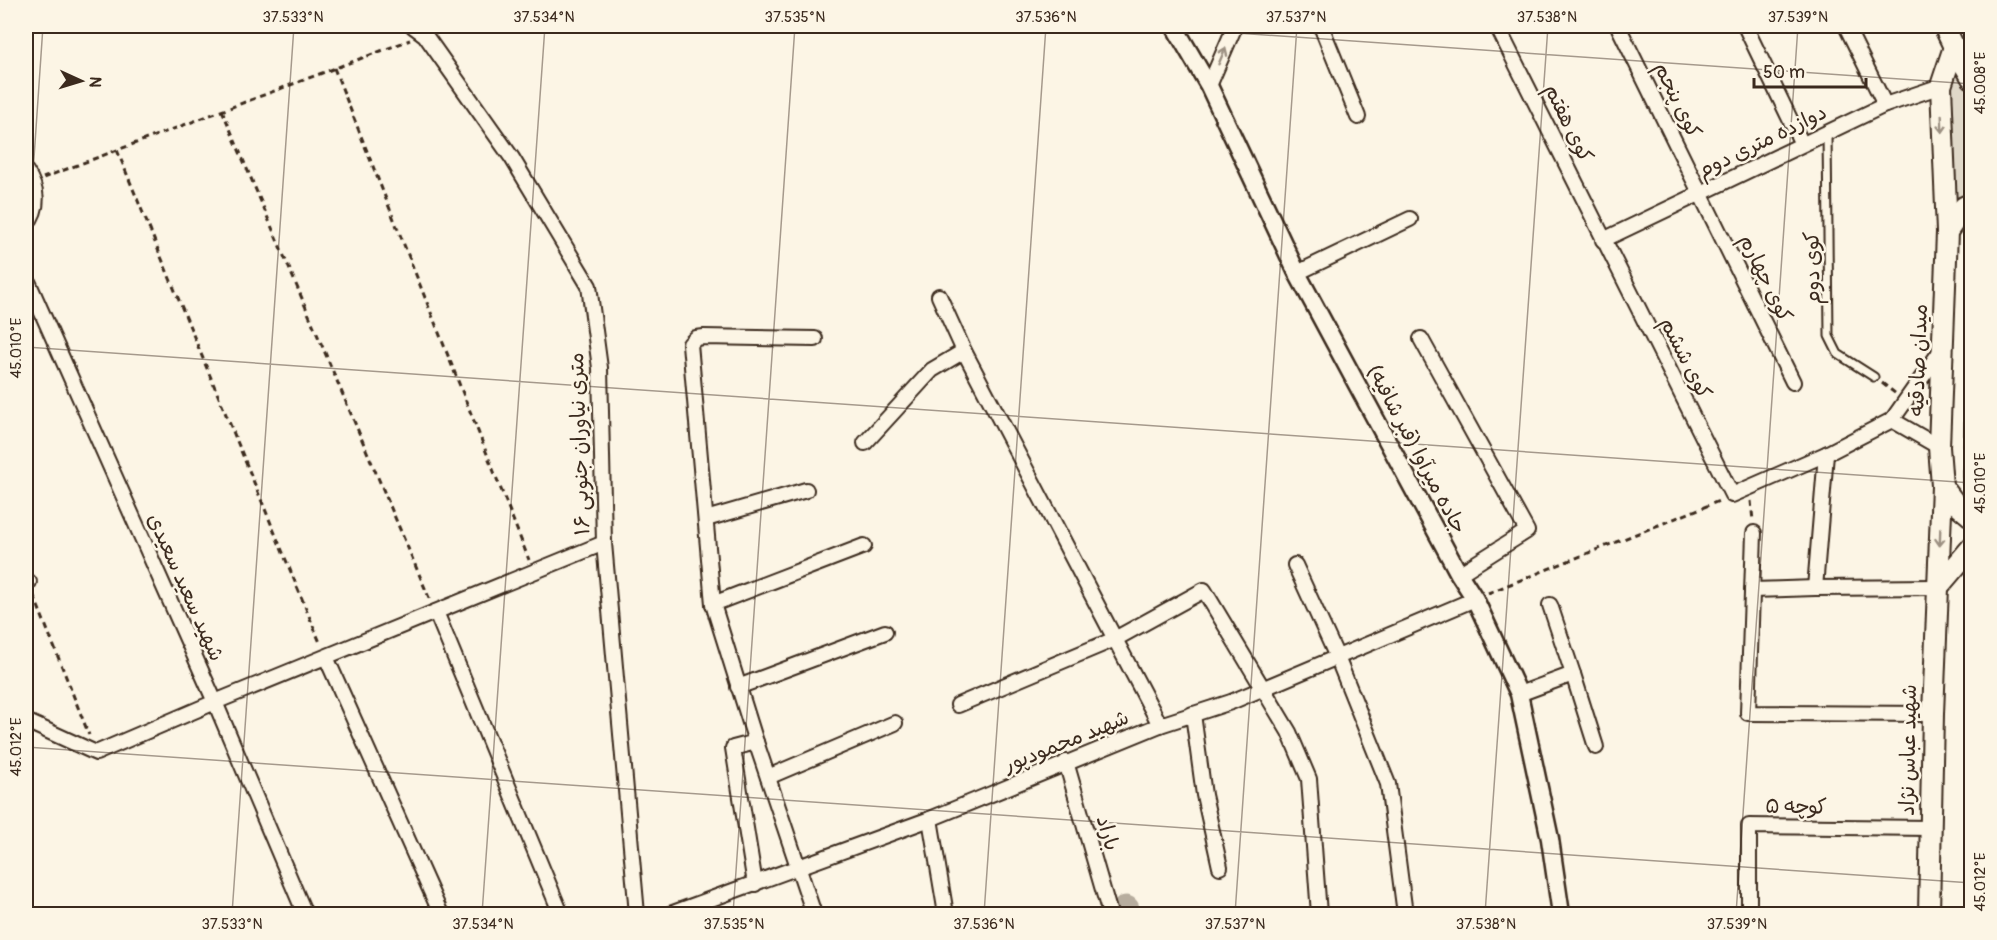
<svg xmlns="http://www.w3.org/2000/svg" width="1997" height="940" font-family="Pangolin,'Playpen Sans Arabic',sans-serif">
<rect width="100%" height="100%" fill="#fcf5e5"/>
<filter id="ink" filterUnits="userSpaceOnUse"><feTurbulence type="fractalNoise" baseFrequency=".0167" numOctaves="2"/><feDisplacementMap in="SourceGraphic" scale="12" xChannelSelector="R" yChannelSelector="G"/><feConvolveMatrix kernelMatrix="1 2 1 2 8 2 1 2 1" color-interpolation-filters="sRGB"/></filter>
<g filter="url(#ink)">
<g fill="#e0d8c8" stroke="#8e8173" stroke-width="1.5">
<path d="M1956 73 1960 76 1972 96 1971 193 1951 199 1950 81Z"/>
<path d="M1971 241V497L1962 484Z"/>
</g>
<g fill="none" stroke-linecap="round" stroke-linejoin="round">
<path stroke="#b7ad9e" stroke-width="27" d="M1126 909 1127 914"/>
<defs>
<path id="service" d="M1827 132 1829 336 1838 354 1874 377"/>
<g id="minor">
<path d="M413 26 425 35 512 158 589 286 600 368 604 543 637 914"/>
<path d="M1321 26 1358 117"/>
<path d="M1497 26 1732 495 1826 454 1892 420 1942 349"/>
<path d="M1618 26 1793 382"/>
<path d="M1745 26 1802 144"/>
<path d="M1846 26 1885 105"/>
<path d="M1209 86 1235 26"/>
<path d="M26 171C38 189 40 208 26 225"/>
<path d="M1603 240 1885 105 1941 86"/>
<path d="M1297 273 1410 219"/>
<path d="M26 277 215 702 305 914"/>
<path d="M939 296 964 351 1160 725"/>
<path d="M1421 339 1527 531 1459 574"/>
<path d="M1892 420 1939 447"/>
<path d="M865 443 932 370 964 351"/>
<path d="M1826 454 1815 588 1938 587"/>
<path d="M706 519 806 490"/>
<path d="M1754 533 1748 713 1933 714"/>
<path d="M1295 565 1337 657 1388 784 1405 914"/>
<path d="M26 584 29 582"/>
<path d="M1752 590 1815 588"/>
<path d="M713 604 864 546"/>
<path d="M436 612 561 914"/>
<path d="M326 657 441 914"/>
<path d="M1573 674 1596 747"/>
<path d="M738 687 885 632"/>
<path d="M1519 694 1573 674 1550 605"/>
<path d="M958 705 1115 639 1204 590 1289 732 1309 779 1319 914"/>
<path d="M1193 714 1204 795 1220 867"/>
<path d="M26 721 96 753 215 702 604 543"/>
<path d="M1066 762 1110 914"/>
<path d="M768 777 895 723"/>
<path d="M930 819 946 914"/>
<path d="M755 884 733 748 756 742"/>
<path d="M670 914 930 819 1160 725 1231 702 1475 599"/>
<path d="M814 914 756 742 713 604 690 344 696 338 704 337 815 339"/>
<path d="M1749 914V826L1931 828"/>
</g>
<path id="tertiary" d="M1174 26 1209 86 1297 273 1459 574 1475 599 1519 694 1550 839 1561 914"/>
<g id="secondary">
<path d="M1944 26 1954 47 1972 78"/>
<path d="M1972 203 1964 207 1947 232 1939 447 1942 486 1954 502 1972 517"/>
<path d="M1947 232 1941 86 1954 47"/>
<path d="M1938 587 1972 547"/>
<path d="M1929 914 1933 714 1942 486"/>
</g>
</defs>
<use href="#service" stroke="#3b2a1e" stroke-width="11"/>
<use href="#minor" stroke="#3b2a1e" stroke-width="18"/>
<use href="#tertiary" stroke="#3b2a1e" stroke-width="21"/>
<use href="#secondary" stroke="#3b2a1e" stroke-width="24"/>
<g stroke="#3b2a1e" stroke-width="3" stroke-dasharray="6 4.5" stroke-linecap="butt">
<path d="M334 68 529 560"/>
<path d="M222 110 430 600"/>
<path d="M117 150 321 645"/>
<path d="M43 178 410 40"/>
<path d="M1882 383 1896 394"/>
<path d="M1751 501 1753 521"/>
<path d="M1488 593 1719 501"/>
<path d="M34 596 89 735"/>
</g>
<use href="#service" stroke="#fcf5e5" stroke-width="7"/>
<use href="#minor" stroke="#fcf5e5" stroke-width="14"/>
<use href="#tertiary" stroke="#fcf5e5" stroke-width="16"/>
<use href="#secondary" stroke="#fcf5e5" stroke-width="20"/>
</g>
<defs><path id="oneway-shaft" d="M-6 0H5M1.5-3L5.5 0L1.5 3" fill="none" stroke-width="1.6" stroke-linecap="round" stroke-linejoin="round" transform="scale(1.5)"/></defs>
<g stroke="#9c9082">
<use href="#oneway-shaft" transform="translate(1222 56) rotate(-67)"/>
<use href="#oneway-shaft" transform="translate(1942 124) rotate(88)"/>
<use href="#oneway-shaft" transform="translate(1940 537) rotate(92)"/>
</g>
</g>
<path fill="none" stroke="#3b2a1e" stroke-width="1.5" stroke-opacity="0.45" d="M1137 26 1972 84M26 275 43 26M26 347 1972 483M26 747 1972 883M232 914 294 26M482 914 545 26M733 914 795 26M984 914 1046 26M1235 914 1297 26M1485 914 1548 26M1736 914 1798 26"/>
<g text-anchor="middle" stroke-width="5" stroke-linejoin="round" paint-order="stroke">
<g font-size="21" fill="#3b2a1e" stroke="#fcf5e5">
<text transform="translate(1678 100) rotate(64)" y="7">کوی پنجم</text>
<text transform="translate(1569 123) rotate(64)" y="7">کوی هفتم</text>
<text transform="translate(1762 141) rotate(-26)" y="7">دوازده متری دوم</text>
<text transform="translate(1812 268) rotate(-91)" y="7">کوی دوم</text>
<text transform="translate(1766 278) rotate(64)" y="7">کوی چهارم</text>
<text transform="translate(1686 358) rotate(63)" y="7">کوی ششم</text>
<text transform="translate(1918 360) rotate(-88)" y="7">میدان صادقیه</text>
<text transform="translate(579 444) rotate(-92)" y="7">۱۶ متری نیاوران جنوبی</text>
<text transform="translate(1417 449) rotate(62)" y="7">جاده میرآوا (قبر شافیه)</text>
<text transform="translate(186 587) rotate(66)" y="7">شهید سعید سعیدی</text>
<text transform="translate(1066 741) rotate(-22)" y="7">شهید محمودپور</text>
<text transform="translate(1908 750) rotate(-89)" y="7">شهید عباس نژاد</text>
<text transform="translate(1796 806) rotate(1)" y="7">کوچه ۵</text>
<text transform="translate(1108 833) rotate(74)" y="7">باراد</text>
</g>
</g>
<rect width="1997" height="940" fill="none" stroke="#fcf5e5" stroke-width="66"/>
<g transform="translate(81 81) rotate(94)" stroke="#fcf5e5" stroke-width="4.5" paint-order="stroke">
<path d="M0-4.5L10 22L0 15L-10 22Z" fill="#3b2a1e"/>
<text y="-9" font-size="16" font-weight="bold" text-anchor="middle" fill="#3b2a1e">N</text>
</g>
<path d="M1754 78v9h112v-9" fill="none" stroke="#3b2a1e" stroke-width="3"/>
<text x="1763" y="78" font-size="18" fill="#3b2a1e" stroke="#fcf5e5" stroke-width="4.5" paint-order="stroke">50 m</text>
<rect x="33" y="33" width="1931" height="874" fill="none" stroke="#3b2a1e" stroke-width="2"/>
<g font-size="15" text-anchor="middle" fill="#3b2a1e">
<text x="293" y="22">37.533°N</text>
<text x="544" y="22">37.534°N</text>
<text x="795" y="22">37.535°N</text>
<text x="1046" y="22">37.536°N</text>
<text x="1296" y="22">37.537°N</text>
<text x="1547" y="22">37.538°N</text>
<text x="1798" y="22">37.539°N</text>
<text transform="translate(1980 83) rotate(-90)" y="5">45.008°E</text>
<text transform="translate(16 348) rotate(-90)" y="5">45.010°E</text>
<text transform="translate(1980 483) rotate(-90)" y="5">45.010°E</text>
<text transform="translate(16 747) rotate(-90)" y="5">45.012°E</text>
<text transform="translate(1980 882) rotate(-90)" y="5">45.012°E</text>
<text x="232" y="929">37.533°N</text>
<text x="483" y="929">37.534°N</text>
<text x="734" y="929">37.535°N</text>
<text x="984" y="929">37.536°N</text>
<text x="1235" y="929">37.537°N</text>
<text x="1486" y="929">37.538°N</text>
<text x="1737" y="929">37.539°N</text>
</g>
</svg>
